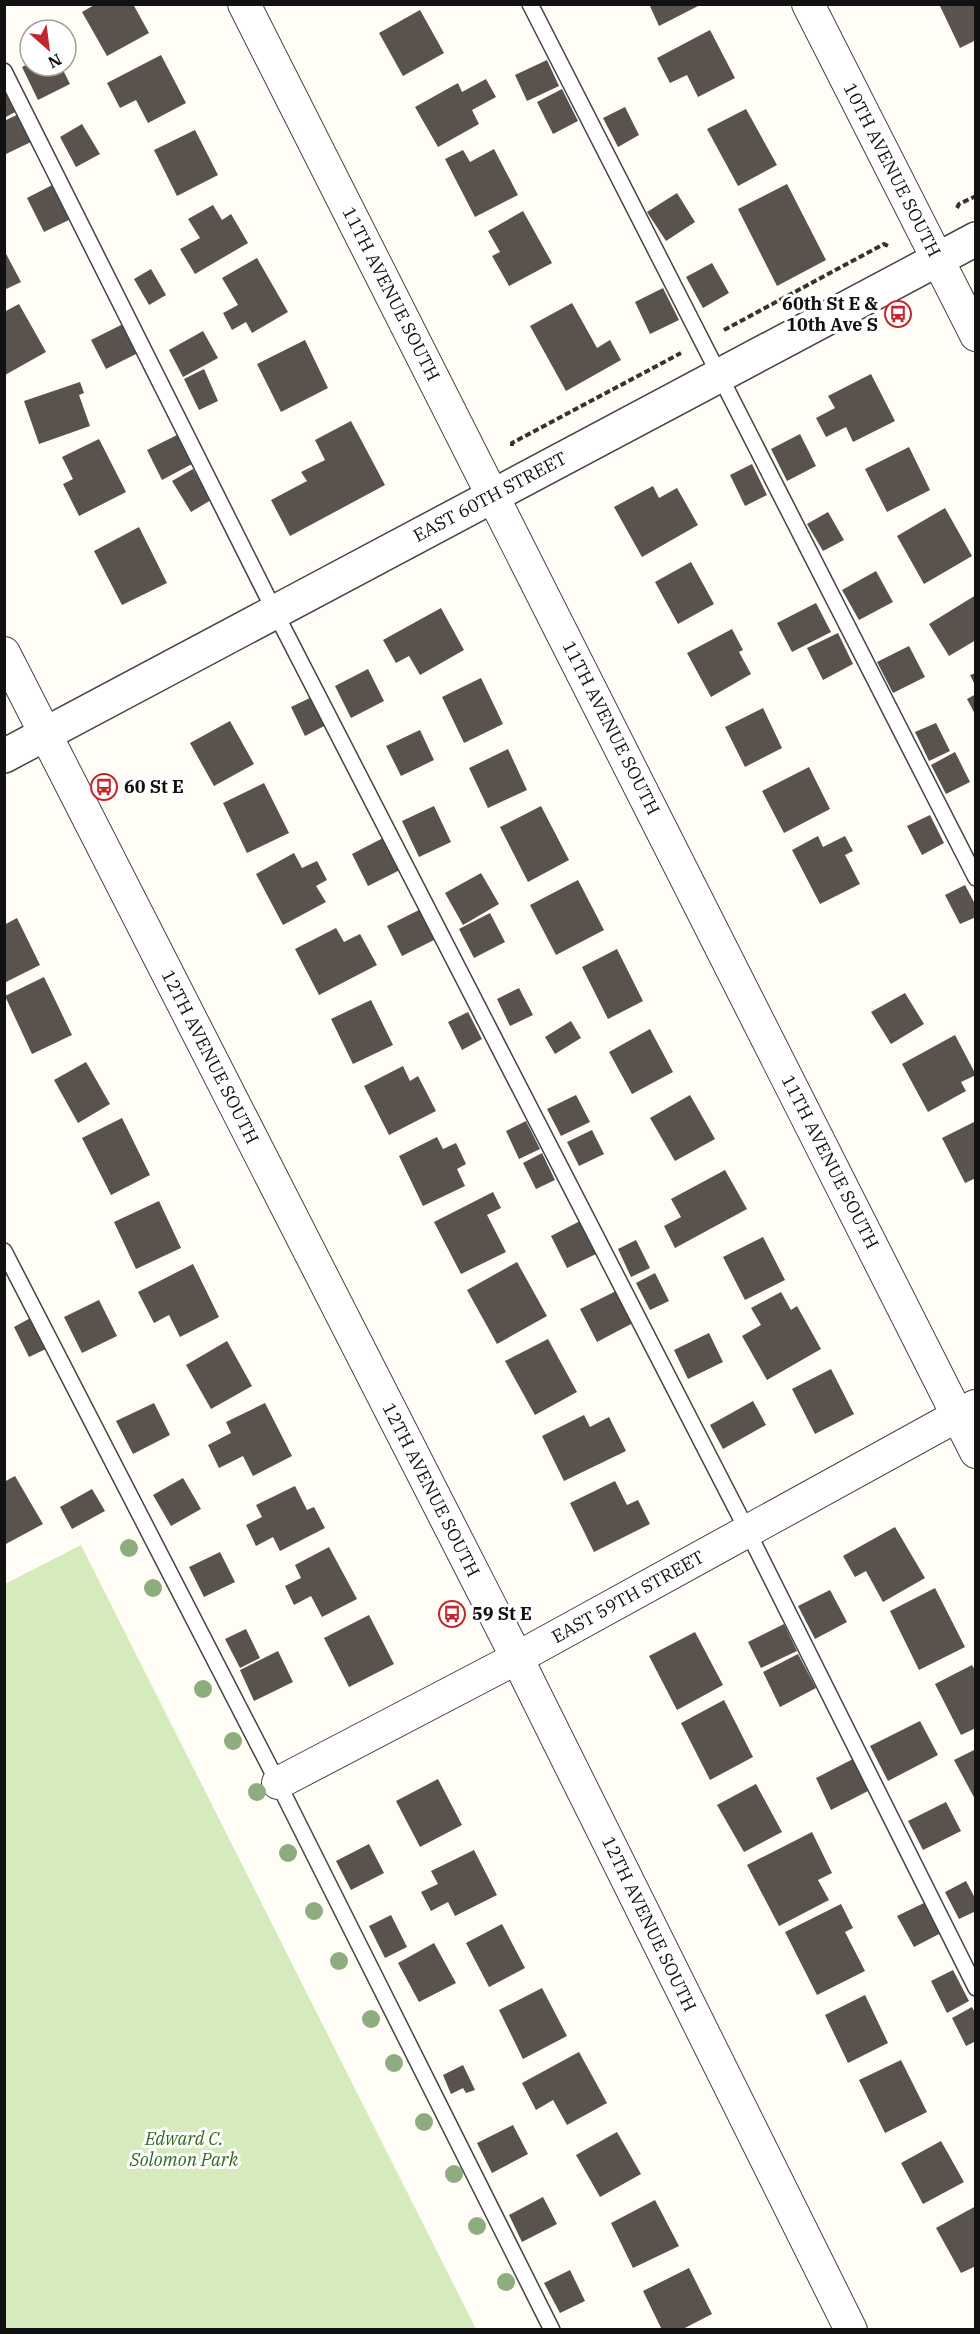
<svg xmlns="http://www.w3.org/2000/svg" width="980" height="2334" font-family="'IBM Plex Serif',serif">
<rect width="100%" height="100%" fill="#fffdf5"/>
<path fill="#d5ebbd" d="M81 1545 476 2329H5V1584Z"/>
<g fill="#5a524d">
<path d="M96 4H133L149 33 107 56 82 12Z"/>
<path d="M649 4H702L659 26Z"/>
<path d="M939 4H976V40L960 48Z"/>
<path d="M420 10 444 53 403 76 379 33Z"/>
<path d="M710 30 735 78 698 97 687 75 670 83 657 58Z"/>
<path d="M161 55 186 103 148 123 136 100 120 108 107 83Z"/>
<path d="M547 60 559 86 527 101 515 75Z"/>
<path d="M30 63V66H61L70 84 38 100 22 67Z"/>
<path d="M486 79 496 97 472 110 479 124 438 147 415 107 458 83 462 92Z"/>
<path d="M4 82 19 110 4 118Z"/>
<path d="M562 89 578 121 553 134 537 102Z"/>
<path d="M625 107 639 135 618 147 603 118Z"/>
<path d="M746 109 777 165 738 186 707 129Z"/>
<path d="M21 113 35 140 4 155V121Z"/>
<path d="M82 124 100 154 76 167 60 137Z"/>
<path d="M195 130 218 175 177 196 154 150Z"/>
<path d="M494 149 518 195 475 217 445 159 463 150 470 162Z"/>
<path d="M58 182 75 217 44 232 27 198Z"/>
<path d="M787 184 826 260 777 286 738 209Z"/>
<path d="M677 193 695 222 666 241 647 212Z"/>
<path d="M213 205 222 220 231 214 248 243 195 274 180 249 200 238 188 219Z"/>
<path d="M523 211 552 263 509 286 492 256 500 252 488 231Z"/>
<path d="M4 250 21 282 4 290Z"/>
<path d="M257 258 288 312 252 333 246 322 232 330 223 313 238 305 222 278Z"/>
<path d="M712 263 729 293 703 308 686 277Z"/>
<path d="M151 269 166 295 149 305 134 279Z"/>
<path d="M663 288 679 320 650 334 635 302Z"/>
<path d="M572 303 597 348 610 340 621 360 566 391 530 326Z"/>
<path d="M19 304 46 352 5 375 4 312Z"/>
<path d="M127 322 142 351 106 369 91 340Z"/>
<path d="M203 331 218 358 183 377 169 350Z"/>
<path d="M305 340 328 388 281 412 257 364Z"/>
<path d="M204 369 218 401 199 410 184 379Z"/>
<path d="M871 374 895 421 853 442 846 427 826 437 816 418 835 408 828 396Z"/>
<path d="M80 382 84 393 79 395 90 426 39 444 24 401Z"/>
<path d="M351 421 385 485 290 536 271 500 307 481 301 472 325 460 315 440Z"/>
<path d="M800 434 816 466 787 481 771 449Z"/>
<path d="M177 435 192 464 162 480 147 450Z"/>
<path d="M99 439 126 492 79 516 63 484 73 479 62 457Z"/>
<path d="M909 447 930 490 887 512 865 469Z"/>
<path d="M752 464 767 495 745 506 730 475Z"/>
<path d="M193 469 211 500 191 512 172 481Z"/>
<path d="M653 486 659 498 677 488 698 525 642 557 614 507Z"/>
<path d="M945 508 972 556 924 584 897 536Z"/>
<path d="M828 512 844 540 823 551 807 524Z"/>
<path d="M139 527 167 583 122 605 94 551Z"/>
<path d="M691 562 714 604 678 624 655 582Z"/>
<path d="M876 571 893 602 859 620 842 590Z"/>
<path d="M976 595V640L949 656 929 624Z"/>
<path d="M816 603 831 632 792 652 777 623Z"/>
<path d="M441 608 464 650 420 675 409 656 396 663 383 640Z"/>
<path d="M732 629 743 650 739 652 751 674 711 697 687 653Z"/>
<path d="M838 633 853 664 823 680 807 648Z"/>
<path d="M909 646 925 677 893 693 877 662Z"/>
<path d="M368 669 384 701 351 718 335 686Z"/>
<path d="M976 673V687L970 675Z"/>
<path d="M481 678 503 724 464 743 442 697Z"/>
<path d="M976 694V716L967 699Z"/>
<path d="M312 697 326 725 305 736 291 707Z"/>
<path d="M763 708 782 748 745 767 725 727Z"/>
<path d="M230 721 254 764 214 786 190 743Z"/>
<path d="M936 723 950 751 929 761 915 732Z"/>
<path d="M420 730 434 760 401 776 386 746Z"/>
<path d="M508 749 527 790 488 808 469 768Z"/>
<path d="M955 752 970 782 946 794 931 765Z"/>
<path d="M809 767 830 809 784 833 762 791Z"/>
<path d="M264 783 289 833 247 853 223 803Z"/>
<path d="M434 806 451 842 419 857 402 821Z"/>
<path d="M541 806 569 860 528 882 500 827Z"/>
<path d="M930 815 944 843 922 855 907 826Z"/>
<path d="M387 836 404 868 368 886 352 854Z"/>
<path d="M818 836 823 847 845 836 853 851 845 855 860 884 820 904 792 850Z"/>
<path d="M294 853 302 868 317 861 327 880 316 886 326 902 283 925 256 874Z"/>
<path d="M481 873 499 904 463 925 445 893Z"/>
<path d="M578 880 604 930 556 955 530 905Z"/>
<path d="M965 885 976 906V917L960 924 945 895Z"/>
<path d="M421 909 436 939 402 956 387 926Z"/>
<path d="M490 913 505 942 474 958 459 929Z"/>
<path d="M17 918 40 965 4 983V925Z"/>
<path d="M336 928 344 942 360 934 377 965 319 995 295 949Z"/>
<path d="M617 949 643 1001 608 1019 582 967Z"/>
<path d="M44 977 72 1035 32 1054 5 996Z"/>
<path d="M519 988 533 1015 510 1026 497 999Z"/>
<path d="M905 993 924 1024 891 1044 871 1012Z"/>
<path d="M371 1000 393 1045 353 1064 331 1019Z"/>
<path d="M468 1012 482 1039 462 1050 448 1022Z"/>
<path d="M571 1021 581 1038 555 1054 545 1037Z"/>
<path d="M650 1029 673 1072 632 1094 609 1052Z"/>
<path d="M955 1035 976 1075 961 1082 966 1091 928 1112 902 1064Z"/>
<path d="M86 1062 110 1104 78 1123 54 1080Z"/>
<path d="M403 1066 410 1081 418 1076 436 1111 389 1135 364 1086Z"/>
<path d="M576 1095 590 1122 561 1136 547 1109Z"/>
<path d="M690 1095 715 1139 675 1161 650 1118Z"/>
<path d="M122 1118 150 1175 111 1195 82 1138Z"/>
<path d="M526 1121 540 1149 519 1159 506 1131Z"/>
<path d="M976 1121V1178L965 1183 942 1138Z"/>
<path d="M592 1130 604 1154 579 1166 567 1142Z"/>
<path d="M437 1137 443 1149 456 1143 466 1164 457 1169 465 1186 423 1206 399 1156Z"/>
<path d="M542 1153 555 1180 536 1189 523 1163Z"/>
<path d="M725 1170 747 1209 675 1248 664 1226 681 1217 671 1199Z"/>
<path d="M493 1192 501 1208 487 1215 506 1252 461 1274 434 1222Z"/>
<path d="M159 1201 181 1248 136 1269 114 1222Z"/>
<path d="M582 1220 598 1253 567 1268 551 1236Z"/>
<path d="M763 1237 785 1280 745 1300 723 1257Z"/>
<path d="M636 1240 650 1268 631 1277 618 1249Z"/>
<path d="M517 1262 547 1316 497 1344 467 1290Z"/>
<path d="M193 1264 219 1317 180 1337 169 1315 154 1323 138 1292Z"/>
<path d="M655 1273 669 1301 650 1310 636 1283Z"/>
<path d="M616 1291 633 1323 597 1342 580 1309Z"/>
<path d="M781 1292 791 1310 797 1306 821 1349 767 1380 742 1336 761 1325 751 1308Z"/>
<path d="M99 1300 117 1336 82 1353 64 1317Z"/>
<path d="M34 1316 50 1347 29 1357 14 1327Z"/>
<path d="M709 1333 723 1362 688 1379 674 1350Z"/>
<path d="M548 1339 577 1392 535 1415 505 1361Z"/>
<path d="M227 1341 252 1386 211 1409 186 1365Z"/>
<path d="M831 1369 854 1414 815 1434 792 1389Z"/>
<path d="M753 1401 766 1425 723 1449 710 1425Z"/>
<path d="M154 1403 170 1435 133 1454 116 1421Z"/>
<path d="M265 1403 292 1456 253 1476 243 1456 219 1468 208 1445 231 1433 226 1422Z"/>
<path d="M584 1415 590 1427 609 1417 626 1451 564 1481 542 1436Z"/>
<path d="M15 1476 43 1524 4 1545V1482Z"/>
<path d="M183 1478 201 1509 171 1526 153 1495Z"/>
<path d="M615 1481 627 1505 638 1500 650 1524 594 1552 570 1503Z"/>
<path d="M295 1486 307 1510 314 1507 325 1528 280 1551 273 1537 256 1546 246 1525 262 1517 256 1505Z"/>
<path d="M92 1489 105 1511 72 1529 60 1507Z"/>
<path d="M895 1527 925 1578 883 1602 866 1571 855 1577 843 1556Z"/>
<path d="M329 1547 357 1599 322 1617 311 1596 294 1605 285 1586 301 1578 295 1565Z"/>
<path d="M220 1552 235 1582 204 1597 189 1567Z"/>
<path d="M935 1588 965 1647 919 1670 890 1611Z"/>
<path d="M830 1590 847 1622 815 1639 798 1606Z"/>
<path d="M369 1615 394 1664 349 1687 324 1638Z"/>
<path d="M784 1624 797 1651 761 1668 748 1642Z"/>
<path d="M246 1629 260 1658 240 1668 225 1639Z"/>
<path d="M695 1632 723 1685 677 1710 649 1656Z"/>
<path d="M278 1651 293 1682 254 1701 240 1670Z"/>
<path d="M798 1654 816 1688 780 1707 763 1672Z"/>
<path d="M972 1665 976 1672V1728L961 1735 935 1684Z"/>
<path d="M724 1700 753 1757 710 1780 681 1723Z"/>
<path d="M920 1721 938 1755 888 1781 870 1746Z"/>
<path d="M976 1749V1801L954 1760Z"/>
<path d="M853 1759 868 1791 831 1810 816 1778Z"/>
<path d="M438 1779 462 1825 420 1847 396 1801Z"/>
<path d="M756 1784 782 1832 744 1852 717 1805Z"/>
<path d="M946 1802 961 1831 923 1850 908 1821Z"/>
<path d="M812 1832 832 1873 818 1880 829 1900 779 1926 747 1865Z"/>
<path d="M369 1844 384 1873 351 1890 336 1861Z"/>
<path d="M474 1850 497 1895 455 1916 448 1902 431 1911 421 1892 438 1884 431 1871Z"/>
<path d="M966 1881 976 1900V1911L959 1919 945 1892Z"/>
<path d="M924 1903 941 1933 914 1947 897 1916Z"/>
<path d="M841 1904 853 1928 845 1932 865 1971 817 1995 785 1932Z"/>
<path d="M391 1915 407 1947 385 1958 369 1926Z"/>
<path d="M502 1924 525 1968 489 1987 466 1943Z"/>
<path d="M434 1943 456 1983 419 2002 398 1963Z"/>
<path d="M953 1970 969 2001 947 2013 931 1981Z"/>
<path d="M542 1988 567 2036 523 2059 499 2010Z"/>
<path d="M865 1995 888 2043 848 2063 825 2015Z"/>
<path d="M972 2007 976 2015V2041L966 2046 952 2018Z"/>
<path d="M579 2052 607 2103 567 2125 553 2100 536 2110 522 2083Z"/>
<path d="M901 2060 927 2112 885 2133 859 2080Z"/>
<path d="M463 2065 475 2090 466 2093 463 2088 451 2094 443 2075Z"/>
<path d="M513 2125 528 2154 492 2173 477 2143Z"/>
<path d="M617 2132 641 2174 600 2197 576 2155Z"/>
<path d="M941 2141 964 2182 923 2204 901 2163Z"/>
<path d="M543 2197 557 2224 522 2242 509 2215Z"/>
<path d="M655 2200 679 2246 633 2268 611 2223Z"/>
<path d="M976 2206V2266L961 2273 936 2228Z"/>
<path d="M689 2268 712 2314 681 2330H662L643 2291Z"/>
<path d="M570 2270 585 2301 560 2313 544 2283Z"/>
</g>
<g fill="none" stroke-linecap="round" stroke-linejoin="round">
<defs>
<g id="service">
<path d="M530 4 976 878"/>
<path d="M4 71 275 612 747 1530 976 1988"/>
<path d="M4 1251 278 1783 552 2330"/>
</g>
<g id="minor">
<path d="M244 4 976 1452"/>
<path d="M808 4 976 335"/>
<path d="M4 653 517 1658 851 2330"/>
<path d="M278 1783 517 1658 975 1406"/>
</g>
<path id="tertiary" d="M4 756 976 239"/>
</defs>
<use href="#service" stroke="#444" stroke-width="18"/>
<use href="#minor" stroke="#444" stroke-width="34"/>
<use href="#tertiary" stroke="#444" stroke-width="36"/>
<g stroke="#333" stroke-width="4" stroke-dasharray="6 3" stroke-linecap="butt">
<path d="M957 208 959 204 976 196"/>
<path d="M724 330 884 244 890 247"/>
<path d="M512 446V443L681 353"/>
</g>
<use href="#service" stroke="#fff" stroke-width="15"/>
<use href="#minor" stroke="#fff" stroke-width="32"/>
<use href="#tertiary" stroke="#fff" stroke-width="33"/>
</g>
<g fill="#8dad7f">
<circle cx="129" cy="1548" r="9"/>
<circle cx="153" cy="1588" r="9"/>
<circle cx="203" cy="1689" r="9"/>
<circle cx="233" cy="1741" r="9"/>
<circle cx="257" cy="1792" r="9"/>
<circle cx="288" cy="1853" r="9"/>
<circle cx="314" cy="1911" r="9"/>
<circle cx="339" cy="1961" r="9"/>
<circle cx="371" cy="2019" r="9"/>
<circle cx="394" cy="2063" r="9"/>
<circle cx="424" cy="2122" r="9"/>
<circle cx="454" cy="2174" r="9"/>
<circle cx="477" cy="2226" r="9"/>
<circle cx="506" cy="2282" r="9"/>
</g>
<defs>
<symbol id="bus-ring" viewBox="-11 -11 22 22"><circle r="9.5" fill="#fff" stroke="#c4262e" stroke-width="1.5"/><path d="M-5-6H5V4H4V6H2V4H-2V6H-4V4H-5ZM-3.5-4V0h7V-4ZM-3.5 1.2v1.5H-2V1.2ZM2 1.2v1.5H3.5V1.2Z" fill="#c4262e"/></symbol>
</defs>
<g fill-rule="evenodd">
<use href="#bus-ring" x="883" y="299" width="30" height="30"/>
<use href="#bus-ring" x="89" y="772" width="30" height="30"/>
<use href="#bus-ring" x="437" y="1599" width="30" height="30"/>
</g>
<g text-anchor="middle" stroke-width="6" stroke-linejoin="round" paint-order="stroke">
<g font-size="18" fill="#111" stroke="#fff">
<text transform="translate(892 170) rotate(63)" y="6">10TH AVENUE SOUTH</text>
<text transform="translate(391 294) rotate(63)" y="6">11TH AVENUE SOUTH</text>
<text transform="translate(490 497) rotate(-28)" y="6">EAST 60TH STREET</text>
<text transform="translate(611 728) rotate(63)" y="6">11TH AVENUE SOUTH</text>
<text transform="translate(210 1057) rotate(63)" y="6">12TH AVENUE SOUTH</text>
<text transform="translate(830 1162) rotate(63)" y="6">11TH AVENUE SOUTH</text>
<text transform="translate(431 1490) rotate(63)" y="6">12TH AVENUE SOUTH</text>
<text transform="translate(628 1597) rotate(-29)" y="6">EAST 59TH STREET</text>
<text transform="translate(649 1924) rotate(64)" y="6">12TH AVENUE SOUTH</text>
</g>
<g font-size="18" font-weight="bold" fill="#111" stroke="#fff" text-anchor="start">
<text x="878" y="310" text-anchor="end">60th St E &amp;<tspan x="878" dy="21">10th Ave S</tspan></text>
<text x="124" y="793">60 St E</text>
<text x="472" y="1620">59 St E</text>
</g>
<g font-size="18" font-style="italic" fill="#2f6b1f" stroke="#fff">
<text x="184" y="2145">Edward C.<tspan x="184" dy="21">Solomon Park</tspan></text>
</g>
</g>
<rect width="980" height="2334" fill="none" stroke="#111111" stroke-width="12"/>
<g transform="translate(48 48) rotate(152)"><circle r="28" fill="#ffffff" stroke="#a0a0a0" stroke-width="1.5"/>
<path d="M0-4.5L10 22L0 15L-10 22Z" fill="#c4262e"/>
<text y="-9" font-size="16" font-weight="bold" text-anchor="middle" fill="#111111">N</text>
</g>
</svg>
